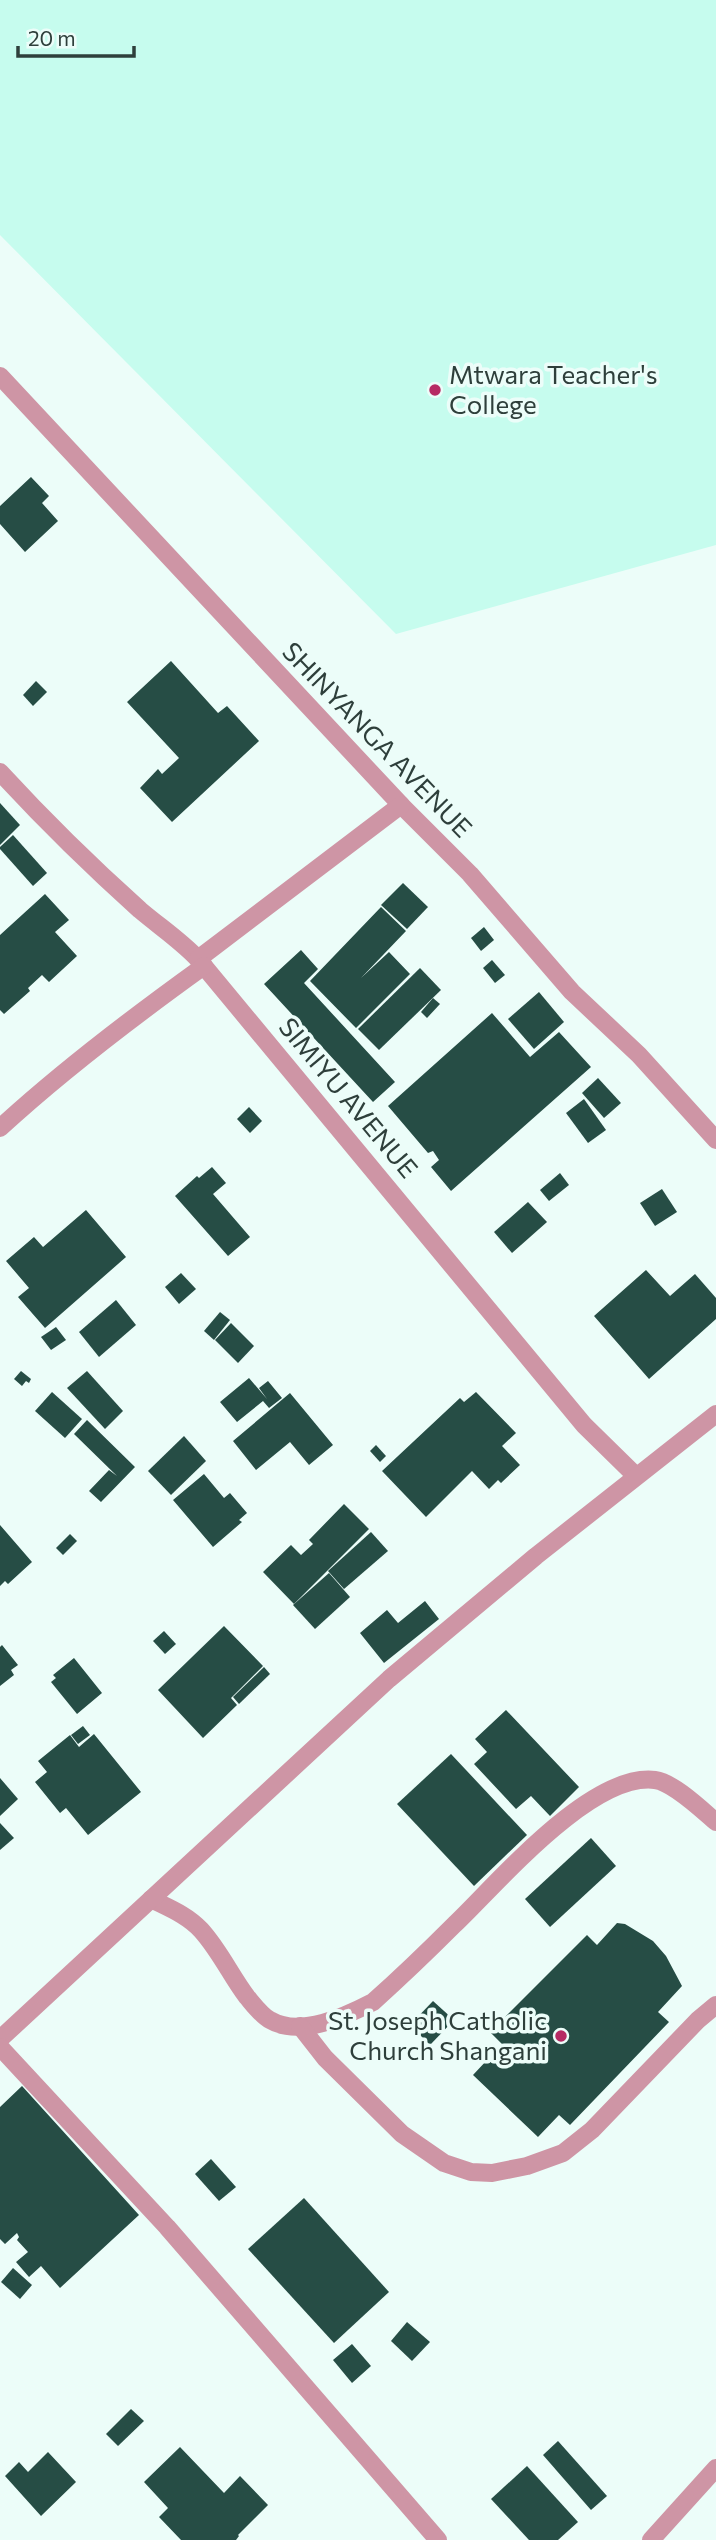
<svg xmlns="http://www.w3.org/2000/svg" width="716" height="2540" font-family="Commissioner,sans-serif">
<rect width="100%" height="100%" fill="#ecfdf9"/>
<path fill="#c6fcee" d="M0 0H716V545L396 634 0 235Z"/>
<g fill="#264d45">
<path d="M31 477 49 496 42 503 58 521 25 552 0 524V506Z"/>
<path d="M171 661 218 713 227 706 259 741 172 822 140 788 158 769 162 774 179 758 127 702Z"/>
<path d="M36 681 47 692 33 706 23 695Z"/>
<path d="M0 803 20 825 0 845Z"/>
<path d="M13 835 47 873 33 886 0 849V847Z"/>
<path d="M403 883 428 907 407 929 381 905Z"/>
<path d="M45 894 69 920 55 932 77 956 49 982 42 975 28 988 30 991 4 1014 0 1010V935Z"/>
<path d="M381 907 406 931 361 978 389 952 410 974 356 1028 310 981Z"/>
<path d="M484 927 494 940 481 951 471 938Z"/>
<path d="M301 950 318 969 304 983 395 1082 373 1102 264 984Z"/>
<path d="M492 960 505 975 495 983 483 968Z"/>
<path d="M420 968 441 990 379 1050 358 1029Z"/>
<path d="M539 992 564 1022 534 1049 508 1019Z"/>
<path d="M433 998 440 1004 427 1018 421 1012Z"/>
<path d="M492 1013 530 1057 559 1032 591 1067 451 1191 431 1167 439 1160 433 1151 428 1153 388 1106Z"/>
<path d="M598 1078 621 1103 604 1118 582 1093Z"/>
<path d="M584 1099 606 1130 588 1143 566 1113Z"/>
<path d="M249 1107 262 1121 250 1133 237 1119Z"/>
<path d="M212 1167 226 1183 213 1194 250 1237 228 1256 175 1196 197 1176 199 1178Z"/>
<path d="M560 1173 569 1185 549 1201 540 1190Z"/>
<path d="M662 1189 677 1212 655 1226 640 1203Z"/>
<path d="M528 1202 547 1222 512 1253 494 1232Z"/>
<path d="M86 1210 126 1257 45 1328 18 1297 29 1288 6 1261 34 1237 43 1247Z"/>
<path d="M646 1270 670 1296 695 1274 716 1298V1319L649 1379 594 1316Z"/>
<path d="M181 1273 196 1289 179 1304 165 1287Z"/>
<path d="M116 1300 136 1325 99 1357 79 1332Z"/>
<path d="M220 1312 230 1320 214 1340 204 1331Z"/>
<path d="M231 1323 254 1346 238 1363 215 1340Z"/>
<path d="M56 1327 66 1340 51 1350 41 1337Z"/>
<path d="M21 1371 31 1379 29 1383 26 1381 22 1386 14 1379Z"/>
<path d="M87 1371 123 1411 105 1429 67 1388Z"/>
<path d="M249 1378 267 1399 259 1388 268 1381 282 1398 269 1408 263 1401 237 1422 220 1402Z"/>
<path d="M52 1392 82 1419 65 1438 35 1411Z"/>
<path d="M476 1392 516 1433 502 1446 520 1465 501 1483 498 1480 489 1489 472 1471 426 1517 382 1471 460 1398 464 1402Z"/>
<path d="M290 1393 333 1445 309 1465 290 1442 256 1470 233 1441Z"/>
<path d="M87 1420 135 1467 101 1502 89 1491 109 1470 117 1476 74 1434Z"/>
<path d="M184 1436 206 1461 171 1495 148 1471Z"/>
<path d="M376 1445 386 1456 380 1462 370 1451Z"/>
<path d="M204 1474 224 1498 230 1493 247 1513 239 1520 242 1522 213 1547 173 1500Z"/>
<path d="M344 1504 369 1529 294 1604 263 1572 291 1545 301 1555 313 1544 309 1540Z"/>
<path d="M0 1525 32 1562 8 1584 5 1581 0 1586Z"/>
<path d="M371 1532 388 1551 344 1589 328 1571Z"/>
<path d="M70 1534 77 1541 63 1555 56 1548Z"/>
<path d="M329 1573 350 1597 315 1629 293 1605Z"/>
<path d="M425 1601 439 1619 384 1663 360 1633 387 1610 398 1623Z"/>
<path d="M224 1626 263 1666 231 1698 237 1705 203 1738 158 1690Z"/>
<path d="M164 1631 176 1644 165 1654 153 1641Z"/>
<path d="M2 1645 18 1665 11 1670 14 1675 0 1686V1647Z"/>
<path d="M74 1658 102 1693 77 1714 51 1682 56 1678 53 1675Z"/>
<path d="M264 1667 270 1674 239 1704 233 1697Z"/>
<path d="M506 1710 579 1787 550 1816 531 1796 516 1809 474 1764 487 1752 475 1739Z"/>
<path d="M83 1726 90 1735 78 1744 71 1735Z"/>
<path d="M94 1734 141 1792 88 1835 66 1808 60 1813 35 1782 47 1772 38 1761 70 1735 79 1747Z"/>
<path d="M451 1754 527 1835 474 1886 397 1804Z"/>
<path d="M0 1778 18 1799 0 1816Z"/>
<path d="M0 1823 14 1838 0 1850Z"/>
<path d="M591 1838 616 1866 550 1927 525 1899Z"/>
<path d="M617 1923 625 1924 653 1941 666 1956 682 1986 658 2012 669 2022 570 2125 559 2115 538 2137 473 2075 502 2044 490 2032 587 1935 597 1945Z"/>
<path d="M433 2001 454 2020 430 2045 410 2025Z"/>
<path d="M22 2086 139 2215 60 2288 41 2266 29 2277 16 2262 28 2252 17 2240 19 2237 17 2233 5 2244 0 2239V2107Z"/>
<path d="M211 2159 236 2187 219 2201 195 2174Z"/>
<path d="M304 2198 389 2292 334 2343 248 2249Z"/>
<path d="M13 2268 32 2285 20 2299 1 2282Z"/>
<path d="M407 2322 430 2342 412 2361 391 2341Z"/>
<path d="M352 2344 371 2366 352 2383 333 2360Z"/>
<path d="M131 2409 144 2421 118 2446 106 2434Z"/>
<path d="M558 2441 607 2496 591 2510 543 2455Z"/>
<path d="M180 2447 224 2493 240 2476 268 2505 238 2535 239 2536 236 2540H181L159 2517 168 2508 144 2482Z"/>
<path d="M48 2452 76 2482 41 2516 5 2476 19 2462 28 2472Z"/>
<path d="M527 2466 578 2522 558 2540H529L491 2499Z"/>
</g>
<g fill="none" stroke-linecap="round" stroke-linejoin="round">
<g stroke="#ce95a5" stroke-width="18">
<path d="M151 1899C169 1908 187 1915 201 1930 220 1951 231 1976 247 1997 253 2004 262 2016 270 2020 300 2038 346 2016 373 2002 401 1977 428 1951 455 1924 497 1884 591 1772 655 1780 673 1782 702 1810 716 1822"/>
<path d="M300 2026 325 2058 402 2134 444 2163 471 2172 492 2173 527 2166 563 2153 592 2130 698 2020 716 2005"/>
</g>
<g stroke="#ce95a5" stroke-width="18">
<path d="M0 376 401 805 470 874 572 992 639 1055 716 1140"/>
<path d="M0 772C45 821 91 866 140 910 160 927 180 940 198 959L584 1425 636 1476"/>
<path d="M198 959 401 805"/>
<path d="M0 1128C64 1069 133 1017 204 966"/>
<path d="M0 2039 389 1679 536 1556 716 1414"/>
<path d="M0 2047 167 2227 438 2540"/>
<path d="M651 2540 716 2468"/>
</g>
</g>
<g fill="#b62a63" stroke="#ecfdf9" stroke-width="2.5">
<circle cx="435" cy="390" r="7"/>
<circle cx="561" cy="2036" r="7"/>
</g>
<g text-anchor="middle" stroke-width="7" stroke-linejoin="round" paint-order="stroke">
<g font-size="26" fill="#2e3f3b" stroke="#ecfdf9" text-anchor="start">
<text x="449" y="384">Mtwara Teacher's<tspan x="449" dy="30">College</tspan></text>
<text x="547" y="2030" text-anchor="end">St. Joseph Catholic<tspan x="547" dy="30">Church Shangani</tspan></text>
</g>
<g font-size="26" fill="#2e3f3b" stroke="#ecfdf9">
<text transform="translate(377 740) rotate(46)" y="9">SHINYANGA AVENUE</text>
<text transform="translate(348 1098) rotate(50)" y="9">SIMIYU AVENUE</text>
</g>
</g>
<path d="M18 46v10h116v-10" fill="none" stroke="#2e3f3b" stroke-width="3.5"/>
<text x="28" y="46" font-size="21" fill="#2e3f3b" stroke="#ecfdf9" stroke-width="5" paint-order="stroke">20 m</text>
</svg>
